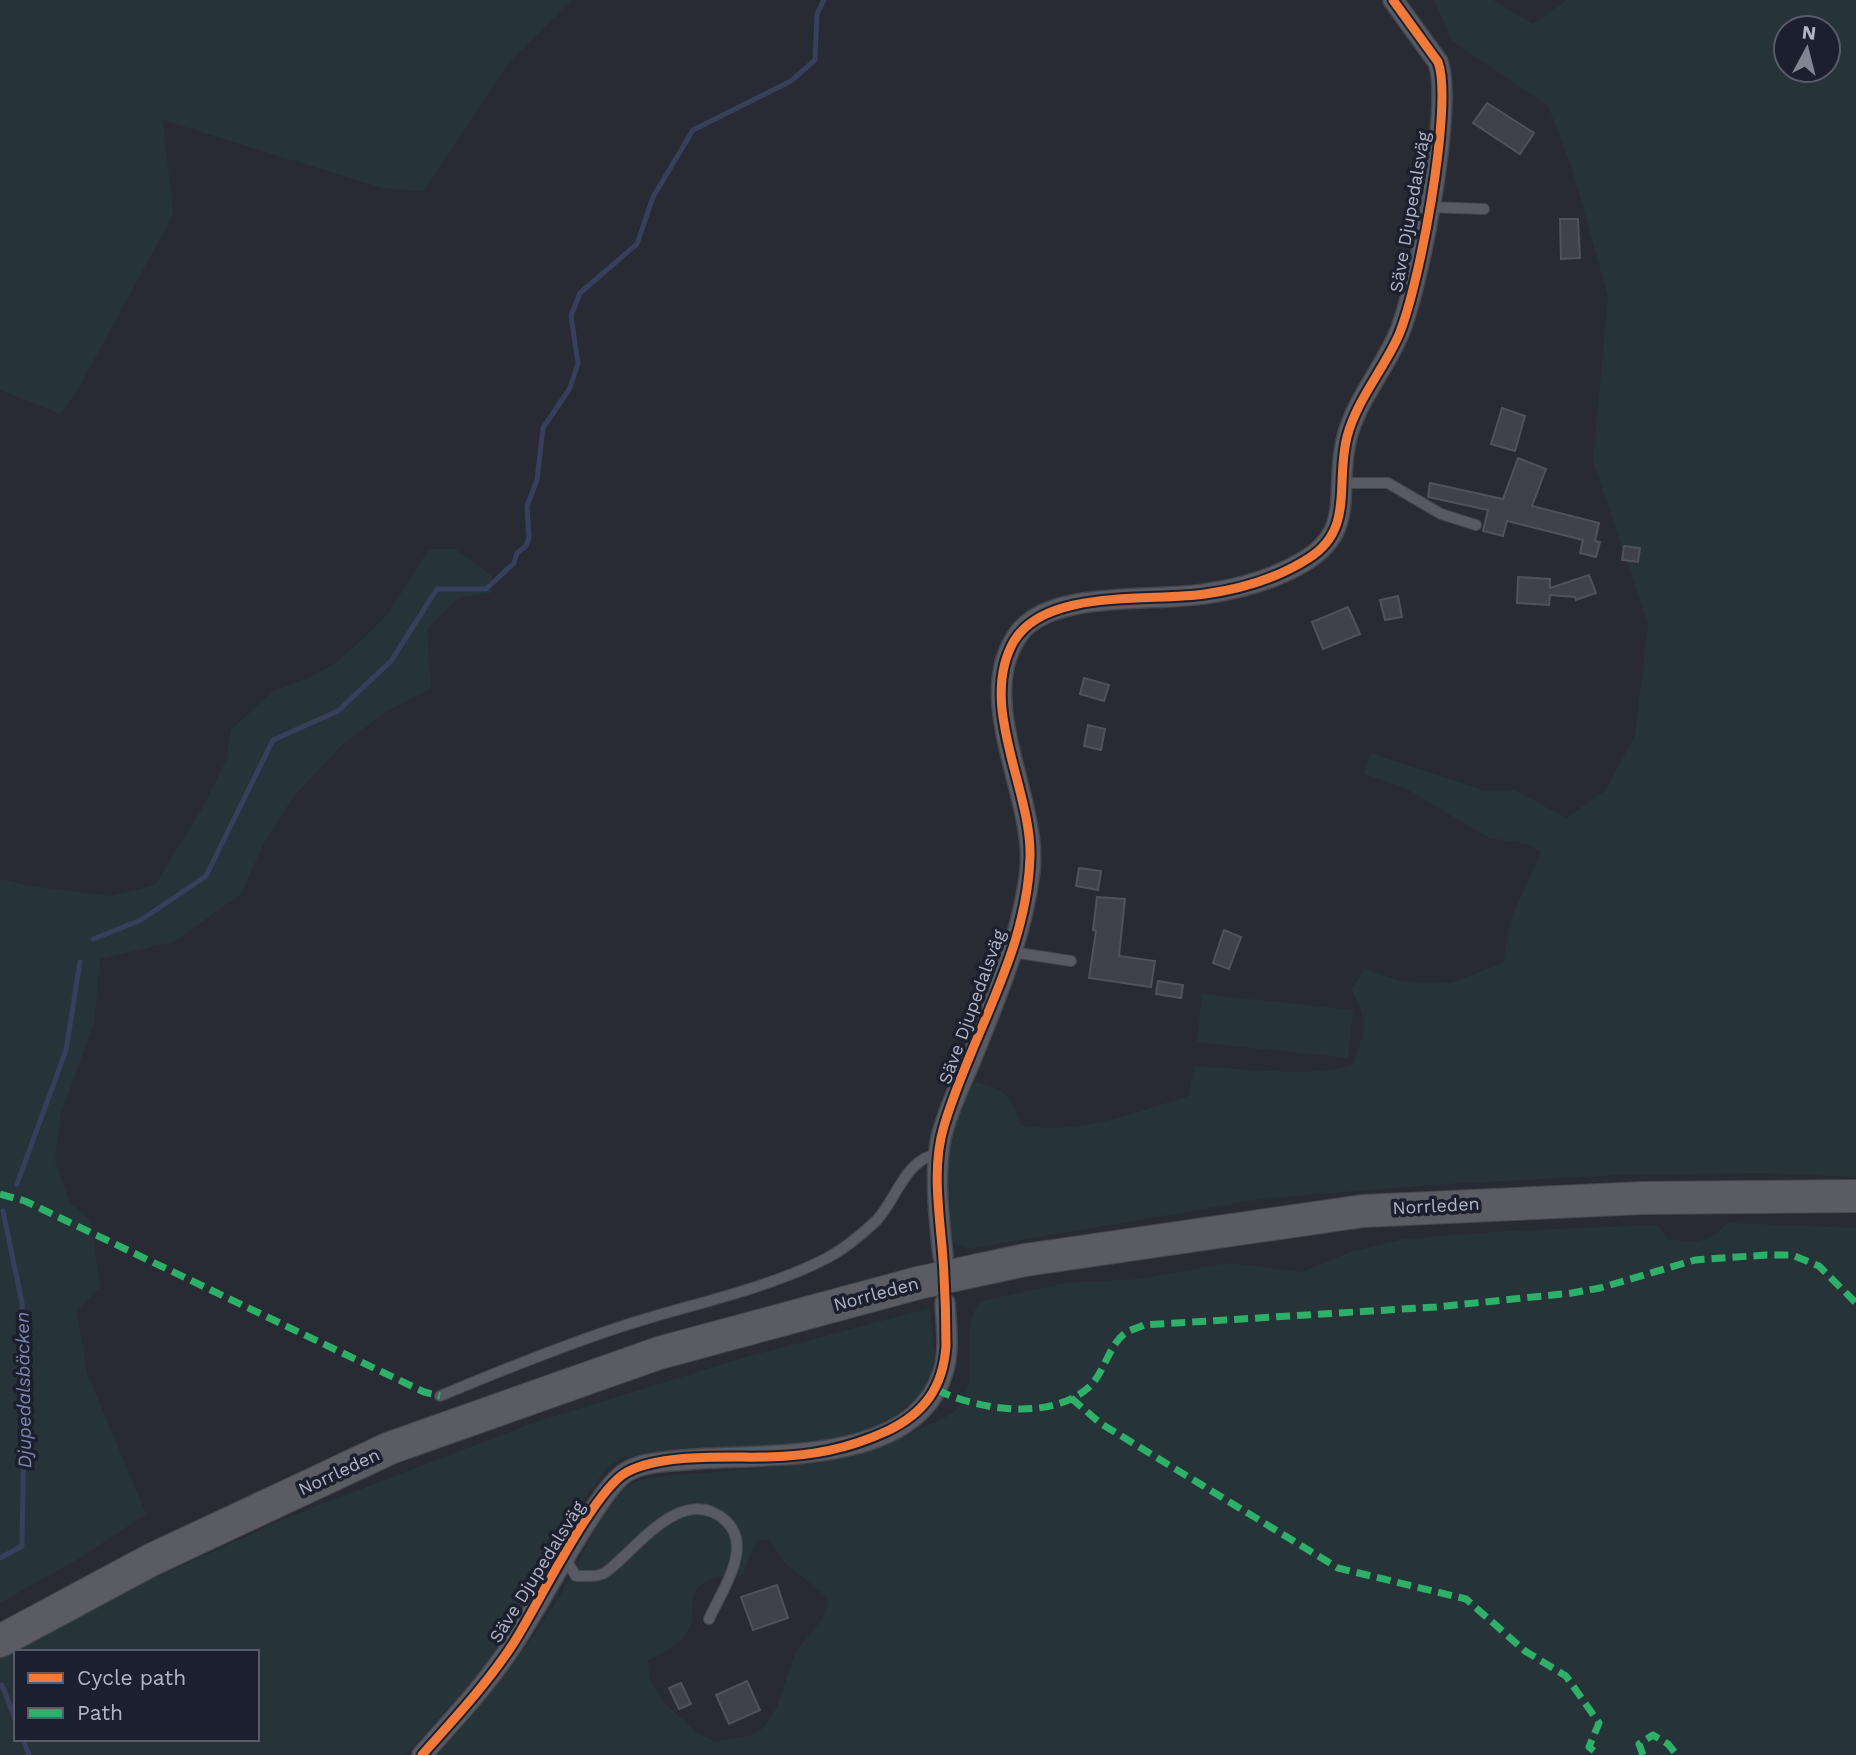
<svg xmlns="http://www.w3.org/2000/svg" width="1856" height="1755" font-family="'Work Sans',sans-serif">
<rect width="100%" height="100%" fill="#282b33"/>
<g fill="#263439" fill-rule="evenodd">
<path d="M0 0H572L510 61 424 191 382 188 163 120 173 215 77 391 60 414 0 390Z"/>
<path d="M1434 0H1493L1533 24 1567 0H1856V1177L1765 1173 1618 1175 1446 1184 1267 1198 969 1249 953 1242 951 1230C951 1173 939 1130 974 1082 1005 1088 1012 1095 1021 1125 1079 1136 1133 1113 1189 1096L1194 1067C1247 1067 1302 1079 1353 1065 1365 1029 1369 1022 1351 989L1365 969 1400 981 1451 983 1503 963 1511 918 1541 852 1528 844 1489 838 1403 787 1364 774 1370 753 1483 790H1515L1566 818 1605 791 1635 735 1648 625 1593 461 1608 297 1573 171 1548 106 1452 41ZM1786 28H1828V70H1786Z"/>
<path d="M429 549H455L492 576 491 593 458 598 427 629 431 688 386 712 343 744 293 797 263 845 241 894 174 942 100 959 94 1023 60 1116 55 1161 70 1203 91 1220 100 1287 77 1311 87 1373 146 1514 80 1558 0 1603V879L31 886 111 896 155 885 204 805 226 760 231 730 273 691 311 677 338 661 364 638 388 614Z"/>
<path d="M1202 994 1353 1010 1348 1058 1197 1042Z"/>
<path d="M1728 1223 1856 1228V1755H438C481 1704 527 1651 561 1594 582 1561 594 1522 620 1493 628 1484 636 1481 648 1478 748 1467 834 1472 927 1426 936 1421 953 1415 959 1407 982 1376 956 1329 981 1301L1067 1283 1139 1279 1228 1263 1302 1272 1350 1252 1404 1239 1507 1231 1657 1225 1668 1239C1697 1243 1706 1244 1728 1223ZM760 1539 769 1540 785 1563 828 1598 823 1618 795 1653 777 1707 763 1728 749 1736 715 1742 698 1733 663 1702 650 1679 648 1661C659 1654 677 1646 685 1636 700 1617 681 1591 710 1580 719 1576 732 1577 742 1575L755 1544Z"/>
<path d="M930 1308 935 1361 924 1393 879 1428 814 1446 650 1453 622 1458 608 1467 583 1500 533 1603 484 1669 405 1755H0V1655L132 1588 294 1515 533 1423 746 1357ZM16 1652H257V1739H16Z"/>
</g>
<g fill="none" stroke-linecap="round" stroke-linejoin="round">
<g stroke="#373f5d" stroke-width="5">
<path d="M93 939 141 920 206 876 273 740 338 711 391 661 437 589H486L514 563 517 553 526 546 529 538 527 506 537 480 543 428 570 388 578 363 571 316 580 293 637 244 653 197 693 130 791 81 815 60 817 14 824 0"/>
<path d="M17 1184 66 1050 80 962"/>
<path d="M0 1558 22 1546 25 1364 22 1303 3 1211"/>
<path d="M2 1685 16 1721"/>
<path d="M23 1739 29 1755"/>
</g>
</g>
<g fill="#3f424a" stroke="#50525b" stroke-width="2">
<path d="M1487 103 1534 133 1520 154 1473 123Z"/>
<path d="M1560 219H1578L1580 258 1561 259Z"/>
<path d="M1502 408 1525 416 1515 451 1491 444Z"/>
<path d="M1518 458 1546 469 1532 506 1599 523 1595 541 1600 542 1596 557 1580 553 1583 540 1507 521 1503 536 1483 531 1488 510 1428 497 1430 483 1503 499Z"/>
<path d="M1624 546 1640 548 1638 562 1622 560Z"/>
<path d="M1589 575 1596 593 1576 600 1575 597 1550 595 1549 605 1517 603 1518 577 1550 579V588Z"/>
<path d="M1398 596 1402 617 1385 620 1380 600Z"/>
<path d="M1348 607 1360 634 1323 649 1312 622Z"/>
<path d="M1084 678 1109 685 1104 701 1080 694Z"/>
<path d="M1088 725 1105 729 1101 750 1084 746Z"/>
<path d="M1079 868 1101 871 1098 890 1076 886Z"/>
<path d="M1097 897 1125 899 1119 956 1155 961 1151 987 1089 978 1096 931 1093 930Z"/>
<path d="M1224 930 1241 937 1229 969 1213 963Z"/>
<path d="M1158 981 1183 985 1181 998 1156 994Z"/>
<path d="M777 1585 788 1618 753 1630 741 1597Z"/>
<path d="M747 1681 760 1710 729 1724 716 1695Z"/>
<path d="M681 1683 691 1704 679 1709 669 1688Z"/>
</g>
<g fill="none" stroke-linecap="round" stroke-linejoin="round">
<defs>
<g id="service">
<path d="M1429 207 1484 209"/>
<path d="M1341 483H1388L1441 514 1476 525"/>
<path d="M1012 952 1071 961"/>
<path d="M440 1396C500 1371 561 1346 623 1326 690 1304 762 1291 825 1259 843 1250 861 1235 876 1221 897 1199 905 1158 939 1154"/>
<path d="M564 1557 576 1576C584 1576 595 1577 602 1574 608 1572 614 1565 619 1561 646 1536 688 1486 726 1521 754 1547 721 1592 709 1619"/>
</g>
<g id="minor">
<path d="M943 1256C939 1218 934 1176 941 1138 947 1112 960 1086 970 1062 995 1000 1022 938 1030 871 1038 798 970 697 1020 632 1053 590 1153 602 1204 594 1238 589 1273 580 1303 562 1358 530 1333 489 1347 437 1356 402 1382 371 1397 338 1418 293 1454 105 1438 62L1393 0"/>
<path d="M422 1755C453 1720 487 1684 513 1644 539 1604 561 1561 587 1521 598 1505 607 1488 622 1475 638 1462 664 1462 683 1460 760 1452 914 1469 943 1372 950 1351 946 1325 945 1303"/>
</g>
<path id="trunk" d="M0 1641 151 1560 390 1448 659 1353 918 1283 1025 1260 1363 1211 1643 1198 1856 1196"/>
</defs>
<use href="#service" stroke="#44464c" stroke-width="12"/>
<use href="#minor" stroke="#44464c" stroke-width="22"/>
<use href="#trunk" stroke="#45474f" stroke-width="34"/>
<use href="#service" stroke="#575a62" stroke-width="10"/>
<use href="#minor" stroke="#575a62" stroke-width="19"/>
<use href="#trunk" stroke="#5b5c63" stroke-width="32"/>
<g stroke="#2db169" stroke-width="7" stroke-dasharray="14 7" stroke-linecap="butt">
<path d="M0 1194 25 1201 424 1392 440 1396"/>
<path d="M937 1390C979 1410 1049 1421 1088 1388 1104 1374 1108 1347 1124 1334 1129 1330 1138 1328 1144 1325L1436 1307 1572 1293 1600 1288 1695 1260 1766 1255H1792L1819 1266 1856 1303"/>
<path d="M1071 1398 1100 1423 1338 1568 1466 1599 1525 1651 1566 1676 1599 1723 1589 1747 1599 1755"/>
<path d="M1643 1755 1639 1744 1653 1735 1668 1744 1677 1755"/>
</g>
<defs>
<path id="cycleway" d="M422 1755C453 1720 487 1684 513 1644 537 1607 593 1490 627 1472 663 1453 728 1458 768 1457 811 1456 848 1449 887 1431 925 1413 943 1387 946 1346 946 1317 945 1288 943 1259 940 1216 931 1168 944 1126 971 1035 1027 954 1030 857 1032 790 977 705 1014 641 1046 588 1149 602 1205 594 1241 589 1278 578 1309 558 1355 529 1335 483 1347 437 1356 402 1382 371 1397 339 1418 295 1454 104 1438 62L1393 0"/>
</defs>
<use href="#cycleway" stroke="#1c1f2d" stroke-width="13"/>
<use href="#cycleway" stroke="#f17a3a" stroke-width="9"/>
</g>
<g text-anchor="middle" stroke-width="7" stroke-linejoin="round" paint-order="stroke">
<g font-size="18" fill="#b1b5c5" stroke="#1c1f2d">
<text transform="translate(1410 212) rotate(-80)" y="6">Säve Djupedalsväg</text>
<text transform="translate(972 1007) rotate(-70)" y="6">Säve Djupedalsväg</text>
<text transform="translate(1436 1206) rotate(-3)" y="6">Norrleden</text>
<text transform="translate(876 1294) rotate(-15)" y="6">Norrleden</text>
<text transform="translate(339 1472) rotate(-25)" y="6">Norrleden</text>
<text transform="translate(537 1572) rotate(-58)" y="6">Säve Djupedalsväg</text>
</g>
<g font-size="19" font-style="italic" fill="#7b86ab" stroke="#1c1f2d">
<text transform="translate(23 1390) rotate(-91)" y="7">Djupedalsbäcken</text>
</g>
</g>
<rect x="14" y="1650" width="245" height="91" fill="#1c1f2d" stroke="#585b6a" stroke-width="2"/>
<rect x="28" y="1673" width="35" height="10" fill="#f17a3a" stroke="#585b6a" stroke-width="2"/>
<text x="77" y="1685" font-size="21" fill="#b1b5c5">Cycle path</text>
<rect x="28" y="1708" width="35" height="10" fill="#2db169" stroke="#585b6a" stroke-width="2"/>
<text x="77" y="1720" font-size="21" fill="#b1b5c5">Path</text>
<g transform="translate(1807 49) rotate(7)"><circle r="33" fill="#1c1f2d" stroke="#585b6a" stroke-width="2"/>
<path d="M0-5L12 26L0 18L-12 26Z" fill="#818592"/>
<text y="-10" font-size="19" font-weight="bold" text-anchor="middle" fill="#b1b5c5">N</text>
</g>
</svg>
